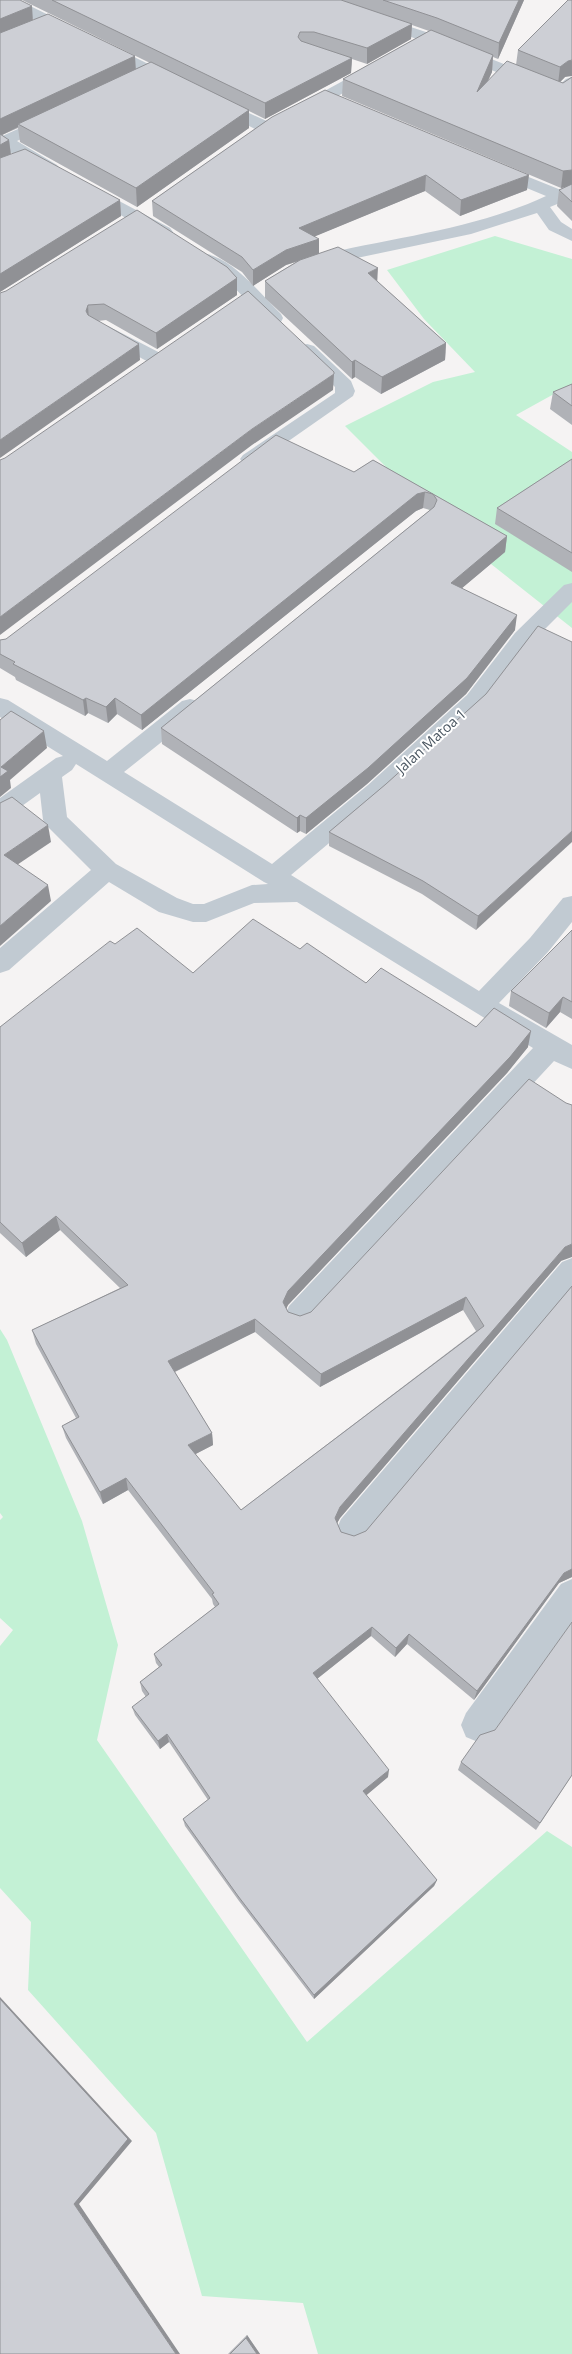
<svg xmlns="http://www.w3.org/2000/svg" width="572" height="2354" font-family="'Open Sans',sans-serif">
<rect width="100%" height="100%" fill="#f5f3f3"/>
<g fill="#c3f1d5">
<path d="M495 236 572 259V384L516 415 572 452V628L453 534 345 426 433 382 475 372 424 319 387 270Z"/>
<path d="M0 1329 7 1340 82 1521 118 1645 97 1740 307 2042 547 1831 572 1847V2354H318L303 2303 202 2296 156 2133 28 1990 31 1922 0 1888V1646L13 1630 0 1618V1520L3 1517 0 1513Z"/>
</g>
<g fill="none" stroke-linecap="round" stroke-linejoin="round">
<g fill="#c1cad2" fill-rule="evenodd">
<path d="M0 0H18L181 80 183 83 175 88 169 86 1 3Z"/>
<path d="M306 0H329L435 35 437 38 435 41H423L309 3Z"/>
<path d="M459 46 558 86 566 79 572 77V91L566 96H554L453 54 451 51 453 48Z"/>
<path d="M374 64 380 66 382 69 380 72 331 100H319L317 97 319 94Z"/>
<path d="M216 98 271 123 273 127 271 131H259L210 106 208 103 210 100Z"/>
<path d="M54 113 60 115 62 118 60 121 17 141 57 165 60 169 57 173H45L0 146V137Z"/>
<path d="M494 163 561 190 572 187V198L550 207 561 222 572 229V241L549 230 537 213 471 234 314 267 308 266 305 262 308 258C387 238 471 231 546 196L488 172 485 168 488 164Z"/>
<path d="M89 185 170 228 173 232 170 236H158L83 194 80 190 83 186Z"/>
<path d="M207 254C234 260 261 294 281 314L283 318 281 322H267L229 282 201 263 198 259 201 255Z"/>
<path d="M108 326 166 356 169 360 166 364H152L101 336 99 332 101 328Z"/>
<path d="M307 344 314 346 351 381 355 391 353 396 257 463 250 465 243 463 240 459 243 455 335 393V387L298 350 300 346Z"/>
<path d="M572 583V602L531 643 483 707 384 797 291 875 479 991 530 938 563 898 572 896V922L548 952 499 1003 572 1045V1069L554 1061 309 1324 299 1328 289 1324 285 1315 289 1306 533 1048 297 902 254 903 206 922H193L159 912 109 882 9 970 0 973V948L91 870 47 826 43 820 40 793 8 816 0 819V798L56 758 63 756 0 717V698L8 700 107 761 182 701 190 699 198 701 201 707 198 713 124 772 272 864 368 785 467 695 515 633 564 585ZM76 764 264 882 268 884 252 885 204 904H193L177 898 116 864 67 817 62 777 72 770Z"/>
<path d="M572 1258V1292L363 1541 352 1545 341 1541 336 1530 341 1519 562 1262Z"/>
<path d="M572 1579V1622L490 1737 478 1742 466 1737 461 1725 466 1713 561 1584Z"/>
</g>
</g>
<g fill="#b0b2b7" fill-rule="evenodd">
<path d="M0 0 33 20 135 56V69L150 63 22 0H524L498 59 493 57 492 72 488 81 516 65 518 50 568 0 565 77 560 82 563 83 572 77V221L557 206 559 190 564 187 561 188 342 96 343 79 429 31 412 25 411 39 367 64 352 59 351 73 265 119 249 111V128L137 207 20 142 18 128 2 135 9 140 11 154 120 200 121 216 0 292Z"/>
<path d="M272 117 527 190 460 216 425 191 315 236 319 253 377 281 446 343 445 360 381 394 355 377 352 379 265 298V281L296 262 286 265 253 286 242 272 153 216 152 201Z"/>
<path d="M237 278V295L157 349 106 320 98 321 140 360 0 293Z"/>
<path d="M572 384V425L550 409 553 392Z"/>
<path d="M572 459V572L495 524 497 508Z"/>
<path d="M373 460 507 536 505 552 462 588 515 630 466 694 367 784 306 834 300 831 297 833 162 744 161 728 430 510 423 508 416 511 142 730 117 714 108 723 88 713 85 716 16 680 15 677 0 668V640L6 639 354 472Z"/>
<path d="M538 626 476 930 422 894 329 846V832L386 784 486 694Z"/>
<path d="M572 930V1019L560 1012 546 1028 509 1006 511 991Z"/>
<path d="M115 944 193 973 300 949 366 983 528 1047 507 1073 288 1305 286 1308 288 1312 300 1316 561 1261 340 1518 337 1523 341 1532 354 1536 366 1531 572 1286V1577L559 1583 474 1700 407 1644 395 1657 371 1636 317 1679 388 1777 366 1795 437 1880 434 1886 314 1999 239 1901 185 1826 183 1819 208 1800 169 1742 160 1749 135 1715 132 1707 146 1697 142 1691 140 1682 159 1667 156 1663 154 1654 215 1607 213 1604 212 1599 128 1490 103 1504 66 1438 62 1426 76 1418 36 1344 32 1330 120 1288 60 1230 26 1257 0 1233V1027ZM463 1310 476 1331 241 1510 195 1454 213 1445 212 1433 175 1372 255 1332 320 1387Z"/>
<path d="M495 1730 572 1775 536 1830 458 1770 461 1762Z"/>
<path d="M247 2335 260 2354H228Z"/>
</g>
<g fill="#909195">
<path d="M519 0H524L498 59 499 43Z"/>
<path d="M32 6 33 22 0 35V19Z"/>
<path d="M412 24 411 39 367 64V48Z"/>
<path d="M493 55 492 72 475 108 477 92Z"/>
<path d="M135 56 136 72 18 124V127L0 136V119Z"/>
<path d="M352 58 351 73 265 119V103Z"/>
<path d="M572 60V76L565 77 558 84 560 67 568 61Z"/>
<path d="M249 110V128L137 207 136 188Z"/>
<path d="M9 140 11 156 0 162V145Z"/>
<path d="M572 170V186L561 188 563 171Z"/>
<path d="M426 175 425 191 299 243V228Z"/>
<path d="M529 175 527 190 460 216 461 200Z"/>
<path d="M120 200 121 216 0 292V274Z"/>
<path d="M319 239V254L286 265 253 286V270L286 250Z"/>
<path d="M378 268 377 285 368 273Z"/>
<path d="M237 278V295L157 349 156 333Z"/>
<path d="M88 305 89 321 86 311Z"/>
<path d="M446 343 445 360 381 394 382 377Z"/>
<path d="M139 344 140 360 0 458V440Z"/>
<path d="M355 360V377L352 379V362Z"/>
<path d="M334 374 333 390 252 445 0 635V617L252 429Z"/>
<path d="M425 492 423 508 416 511 142 730 141 715 417 494Z"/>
<path d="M507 536 505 552 449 599 451 583Z"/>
<path d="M517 615 515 630 466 694 367 784 306 834V818Z"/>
<path d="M86 698 88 713 85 716 83 700Z"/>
<path d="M115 698 117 714 108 723 106 707Z"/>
<path d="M44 731 47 748 10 780 11 788 0 797V777L1 767Z"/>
<path d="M300 815V831L297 833V818Z"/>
<path d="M48 825 51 842 8 871 4 855Z"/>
<path d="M572 831V842L476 930 478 916Z"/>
<path d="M48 885 51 901 0 946V926Z"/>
<path d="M563 997 560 1012 546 1028 549 1013Z"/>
<path d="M531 1031 528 1047 507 1073 288 1305 283 1316V1302L288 1291Z"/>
<path d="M56 1216 60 1230 26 1257 22 1243Z"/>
<path d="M572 1244V1257L561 1261 340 1518 334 1529 335 1518 340 1507 565 1247Z"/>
<path d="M466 1297 463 1310 320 1387 321 1374Z"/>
<path d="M255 1319V1332L170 1374 168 1361Z"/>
<path d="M212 1433 213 1445 190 1457 188 1445Z"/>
<path d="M126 1478 128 1490 103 1504 100 1492Z"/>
<path d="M572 1569V1577L559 1583 474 1700 477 1691 564 1573Z"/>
<path d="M372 1627 371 1636 313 1682V1673Z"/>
<path d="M409 1634 407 1644 395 1657 396 1648Z"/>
<path d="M167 1734 169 1742 160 1749 158 1741Z"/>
<path d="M389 1770 388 1777 362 1799 363 1791Z"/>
<path d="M437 1880 434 1886 314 1999V1995Z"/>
<path d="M0 1997 132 2141 79 2204 180 2354H176L74 2204 0 1999Z"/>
<path d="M247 2335 260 2354H257L246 2338Z"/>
</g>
<g fill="#cdcfd5" stroke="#909195" fill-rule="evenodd">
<path d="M0 0H20L32 6 0 19Z"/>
<path d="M52 0H341L412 24 367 48 314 32H300L298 37 301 41 352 58 265 103Z"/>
<path d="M383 0H519L499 43 437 18Z"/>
<path d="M568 0H572V60L568 61 560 67 518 50Z"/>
<path d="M48 14 135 56 0 119V33Z"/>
<path d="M431 30 493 55 477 92 507 61 563 83 572 77V170L563 171 343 79Z"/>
<path d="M151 62 249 110 136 188 18 124Z"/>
<path d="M325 90 529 175 461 200 426 175 299 228 319 239 286 250 253 270 242 257 152 201 272 117Z"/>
<path d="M0 134 9 140 0 145Z"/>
<path d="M25 149 120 200 0 274V158Z"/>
<path d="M572 184V202L559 190Z"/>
<path d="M137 210 227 267 237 278 156 333 104 304 88 305 86 311 88 315 139 344 0 440V293L6 291Z"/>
<path d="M338 247 378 268 368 273 446 343 382 377 355 360 352 362 265 281 300 260Z"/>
<path d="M248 291 334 372V374L252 429 0 617V460L5 458Z"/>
<path d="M572 384V406L553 392Z"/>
<path d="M276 435 354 472 373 460 507 536 451 583 517 615 467 678 368 768 306 818 300 815 297 818 161 728 434 507 437 500 433 494 425 492 417 494 141 715 115 698 106 707 86 698 83 700 13 664 15 662 0 654V640L6 639Z"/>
<path d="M572 459V553L497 508Z"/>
<path d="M538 626 572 642V831L478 916 423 881 329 832 386 784 486 694Z"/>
<path d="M11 711 44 731 1 767 8 771 0 777V720Z"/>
<path d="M12 797 48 825 4 855 48 885 0 926V803Z"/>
<path d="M253 919 300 949 307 943 366 983 381 968 476 1027 494 1008 531 1031 510 1057 288 1291 283 1302 288 1312 300 1316 311 1312 529 1079 566 1103 572 1105V1244L565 1247 340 1507 335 1518 341 1532 354 1536 366 1531 572 1286V1569L564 1573 477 1691 409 1634 396 1648 372 1627 313 1673 389 1770 363 1791 437 1880 314 1995 238 1896 183 1819 210 1798 167 1734 158 1741 132 1707 149 1694 140 1682 162 1665 154 1654 219 1604 212 1594 214 1593 126 1478 100 1492 62 1426 79 1417 32 1330 128 1285 56 1216 22 1243 0 1222V1027L110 941 115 944 137 928 193 973ZM466 1297 484 1326 241 1510 188 1445 212 1433 168 1361 255 1319 321 1374Z"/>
<path d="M572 930V1002L563 997 549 1013 511 991Z"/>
<path d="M572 1622V1775L540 1823 461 1762 480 1735 495 1730Z"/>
<path d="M0 1999 128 2139 74 2204 176 2354H0Z"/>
<path d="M246 2338 257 2354H230Z"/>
</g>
<g text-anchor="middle" stroke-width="4" stroke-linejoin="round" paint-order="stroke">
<g font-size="14" fill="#4a5661" stroke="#fff">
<text transform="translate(431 741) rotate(-42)" y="5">Jalan Matoa 1</text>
</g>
</g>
</svg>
